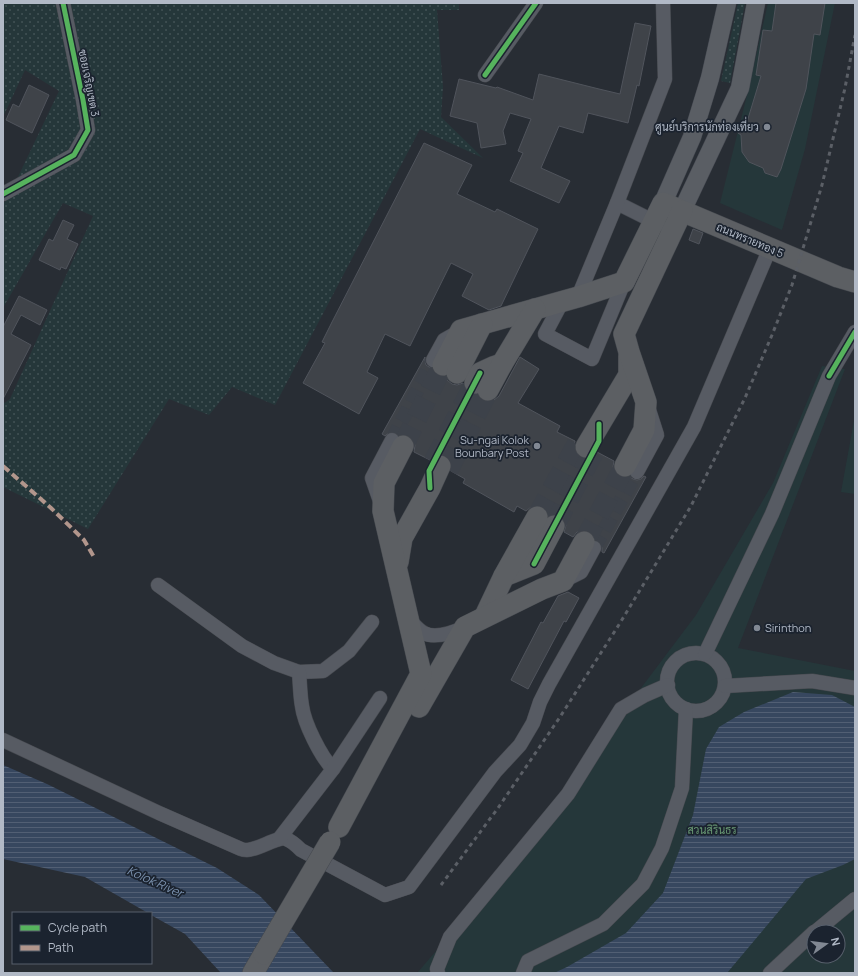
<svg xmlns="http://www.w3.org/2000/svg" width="858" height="976" font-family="Manrope,Sarabun,sans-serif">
<defs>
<pattern id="grass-dots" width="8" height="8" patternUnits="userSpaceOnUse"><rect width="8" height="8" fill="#25373a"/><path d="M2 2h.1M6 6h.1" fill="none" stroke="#425255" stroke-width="1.8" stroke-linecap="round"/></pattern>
<pattern id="water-rules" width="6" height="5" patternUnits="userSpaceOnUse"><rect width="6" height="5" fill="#37475f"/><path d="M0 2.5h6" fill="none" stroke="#525f74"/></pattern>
</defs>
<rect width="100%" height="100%" fill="#282d34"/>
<g fill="url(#grass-dots)">
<path d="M3 3H459V10H437L443 87 441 117 483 158 420 129 275 405 232 387 209 415 169 399 88 529 3 487V404L10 399 93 216 63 203 3 308V205L17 179 59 91 25 70 3 117Z"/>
<path d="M738 3H745L730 83 721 81Z"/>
</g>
<g fill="#25373a" fill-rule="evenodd">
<path d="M768 3H835L805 149 782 230 720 203 746 99Z"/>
<path d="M822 366 845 369 738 648 855 671V973H417L489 890 696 615 773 483ZM814 932H838V956H814Z"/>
<path d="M855 415V494L841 492Z"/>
</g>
<g fill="url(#water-rules)">
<path d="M793 692 832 695 855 707V859L843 865 806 879 727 973H554L567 967 626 933 663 893 693 815 706 749 719 727 744 712Z"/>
<path d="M3 765 47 784 217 868 259 895 334 973H221L185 934 151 915V913H148L85 877 3 859Z"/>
</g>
<g fill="#3f4349" stroke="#50545c">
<path d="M776 3H825L820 35 814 34 806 89 781 169 777 177 765 173 763 168 749 162 742 152 741 135 738 133 743 121 747 122 761 76 756 75 763 30 772 31Z"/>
<path d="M635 23 651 26 639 86 637 85 628 123 588 113 583 133 559 126 541 168 570 181 559 203 510 181 523 153 518 151 531 119 510 113 503 131 506 144 481 148 477 123 450 116 459 79 496 88 497 87 533 100 539 74 599 89 620 94Z"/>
<path d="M29 85 49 95 32 133 6 120 13 104 19 107Z"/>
<path d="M424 143 472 165 457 194 495 212 497 209 538 229 501 306 489 310 462 296 473 274 451 263 410 346 385 334 367 372 378 378 359 414 303 383 325 343 322 342 332 322Z"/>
<path d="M63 220 74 225 67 239 78 244 66 269 61 267 60 270 39 260 49 239 53 241Z"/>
<path d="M693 229 703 233 699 244 689 240Z"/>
<path d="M19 296 47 310 40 325 21 315 11 334 31 345 3 399V327Z"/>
<path d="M425 357V361L426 365 429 367 432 368 433 372 437 375 443 377 446 376 447 380 452 384 457 385 463 383 465 389 469 394 477 395 482 400 488 402 494 400 499 396 520 357 539 369 518 403 560 426 557 432 575 441 574 447 575 452 580 457 585 459 591 458 597 452 614 461 613 467 615 472 620 477 625 478 630 477 633 479 637 480 641 479 644 476 646 477 604 553 602 552V547L601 543 598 541 596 540 594 535 590 532 583 530 577 532 573 537 564 532 566 525 564 519 559 515 554 514 549 515 547 511 542 506 536 505 531 507 526 511 517 506 514 512 463 483 465 479 451 471 452 464 450 459 445 455 438 454 433 456 430 460 414 452 415 445 413 439 409 436 403 434 399 435 396 433 392 432 388 433 385 436 382 434Z"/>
<path d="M568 592 579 598 566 622 564 621 528 689 511 680 541 622 543 623 558 596Z"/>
</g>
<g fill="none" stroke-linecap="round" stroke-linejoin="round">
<g stroke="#3d424a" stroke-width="14" stroke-dasharray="14 7" stroke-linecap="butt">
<path d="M392 440 433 360"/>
<path d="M594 548 637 472"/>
</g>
<g stroke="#3d424a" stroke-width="21" stroke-dasharray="21 10" stroke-linecap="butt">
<path d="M403 446 443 365"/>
<path d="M434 462 475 383"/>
<path d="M448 470 488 390"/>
<path d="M537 517 578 443"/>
<path d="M554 526 594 451"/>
<path d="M584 542 625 466"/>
</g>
<defs>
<g id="minor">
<path d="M485 75 536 3"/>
<path d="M3 194 74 155 88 130 83 100 63 3"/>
<path d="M617 203 659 224"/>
<path d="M578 297 617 203 665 79 663 3"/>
<path d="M562 302 545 334 592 359 624 282"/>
<path d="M433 360 444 340 460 331"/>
<path d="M637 472 657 435 649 410"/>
<path d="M380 501 372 478 392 440"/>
<path d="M563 581 581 572 594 548"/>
<path d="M158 585 242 646 274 663 299 672 323 671 349 651 372 622"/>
<path d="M409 620C414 624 418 630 424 633 435 639 454 632 465 627"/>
<circle cx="696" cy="682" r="29"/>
<path d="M705 654 772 514 829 376 855 332"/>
<path d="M299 672C300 683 300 695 302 706 304 723 321 757 333 769"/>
<path d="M725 686 812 681 855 688"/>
<path d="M3 740 159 813 241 849C243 850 245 850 247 850 258 850 278 836 286 839 292 841 297 846 301 850L385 895 409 887 495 772 520 745 533 723 540 702 549 684 694 427 770 248"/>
<path d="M279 839 333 769 380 698"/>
<path d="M815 932 855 899"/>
<path d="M438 973 437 969 450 937 568 794 621 709 645 695 668 685"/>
<path d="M523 973 528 961 603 924 643 884 662 848 682 788 686 709"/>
<path d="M770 973 814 932"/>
</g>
<g id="major">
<path d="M663 203 692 137 710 78 727 3"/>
<path d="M682 211 740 88 756 3"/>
</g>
<g id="highway">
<path d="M443 365 461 330 578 297 624 282 663 203 838 277 855 282"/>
<path d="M457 373 482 324"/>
<path d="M475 383 480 373 493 367 502 364"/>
<path d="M488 390 502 364 535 309"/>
<path d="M586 447 629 375V356"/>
<path d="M625 466 644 430 646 402 629 352 624 334 682 211"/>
<path d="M398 562 402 538 430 488 440 466"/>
<path d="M504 576 534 564 554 526"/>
<path d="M485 616 504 576 537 517"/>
<path d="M419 707 465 627 542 589 563 581 584 542"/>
<path d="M339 827 421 674 383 511 384 483 403 446"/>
<path d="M253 973 264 954"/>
</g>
</defs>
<use href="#minor" stroke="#46494f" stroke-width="15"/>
<use href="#major" stroke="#454951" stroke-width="19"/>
<use href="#highway" stroke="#45494f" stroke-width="22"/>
<use href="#minor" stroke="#575b63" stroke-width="14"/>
<use href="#major" stroke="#5a5e64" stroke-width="18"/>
<use href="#highway" stroke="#5c5f63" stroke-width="21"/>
<path stroke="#5b5f66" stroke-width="3" stroke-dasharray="4 4" stroke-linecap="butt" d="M441 885 498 808 560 717 620 623 691 506 745 398 772 335 792 285 822 185 845 88 855 35"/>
<defs>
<path id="highway-bridge" d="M264 954 330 842"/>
</defs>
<use href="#highway-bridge" stroke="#45494f" stroke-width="22" stroke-linecap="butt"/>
<use href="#highway-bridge" stroke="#5c5f63" stroke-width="21"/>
<path stroke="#b2968c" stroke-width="4" stroke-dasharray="8 4" stroke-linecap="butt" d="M3 466 51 508 84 540 94 557"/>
<defs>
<g id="cycleway">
<path d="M485 75 536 3"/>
<path d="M3 194 74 155 88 130 83 100 63 3"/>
<path d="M829 376 855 332"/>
<path d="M430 488 429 471 480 373"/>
<path d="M534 564 599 441V424"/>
</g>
</defs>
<use href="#cycleway" stroke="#1b232f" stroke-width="8"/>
<use href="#cycleway" stroke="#56b35d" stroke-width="5"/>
</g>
<g fill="#818893" stroke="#1b232f" stroke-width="1.5">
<circle cx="767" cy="127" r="4"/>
<circle cx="537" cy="446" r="4"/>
<circle cx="757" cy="628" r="4"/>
</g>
<g text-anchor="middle" stroke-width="3.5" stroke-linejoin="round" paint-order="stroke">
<g font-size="11" fill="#b1b9c6" stroke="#1b232f">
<text transform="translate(89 83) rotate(79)" y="4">ซอยเจริญเขต 3</text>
<text transform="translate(750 240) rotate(23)" y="4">ถนนทรายทอง 5</text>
</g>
<g font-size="11" fill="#b1b9c6" stroke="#1b232f" text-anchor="end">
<text x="759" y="131">ศูนย์บริการนักท่องเที่ยว</text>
<text x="529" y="444">Su-ngai Kolok<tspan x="529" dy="13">Bounbary Post</tspan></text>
<text x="765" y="632" text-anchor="start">Sirinthon</text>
</g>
<g font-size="11" fill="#689773" stroke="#1b232f">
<text x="712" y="834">สวนสิรินธร</text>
</g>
<g font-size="12" font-style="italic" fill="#7a90ad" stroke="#1b232f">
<text transform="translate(155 882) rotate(24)" y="4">Kolok River</text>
</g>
</g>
<rect width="858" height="976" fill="none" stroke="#b1b9c6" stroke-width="8"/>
<rect x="12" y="912" width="140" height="52" fill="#1b232f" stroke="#575f6b"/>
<rect x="20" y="925" width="20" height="6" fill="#56b35d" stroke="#575f6b"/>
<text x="48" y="932" font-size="12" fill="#b1b9c6">Cycle path</text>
<rect x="20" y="945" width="20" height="6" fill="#b2968c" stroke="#575f6b"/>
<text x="48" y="952" font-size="12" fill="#b1b9c6">Path</text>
<g transform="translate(826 944) rotate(76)"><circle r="19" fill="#1b232f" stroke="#575f6b"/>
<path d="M0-3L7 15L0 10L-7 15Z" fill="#818893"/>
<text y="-6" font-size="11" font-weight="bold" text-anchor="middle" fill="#b1b9c6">N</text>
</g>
</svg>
